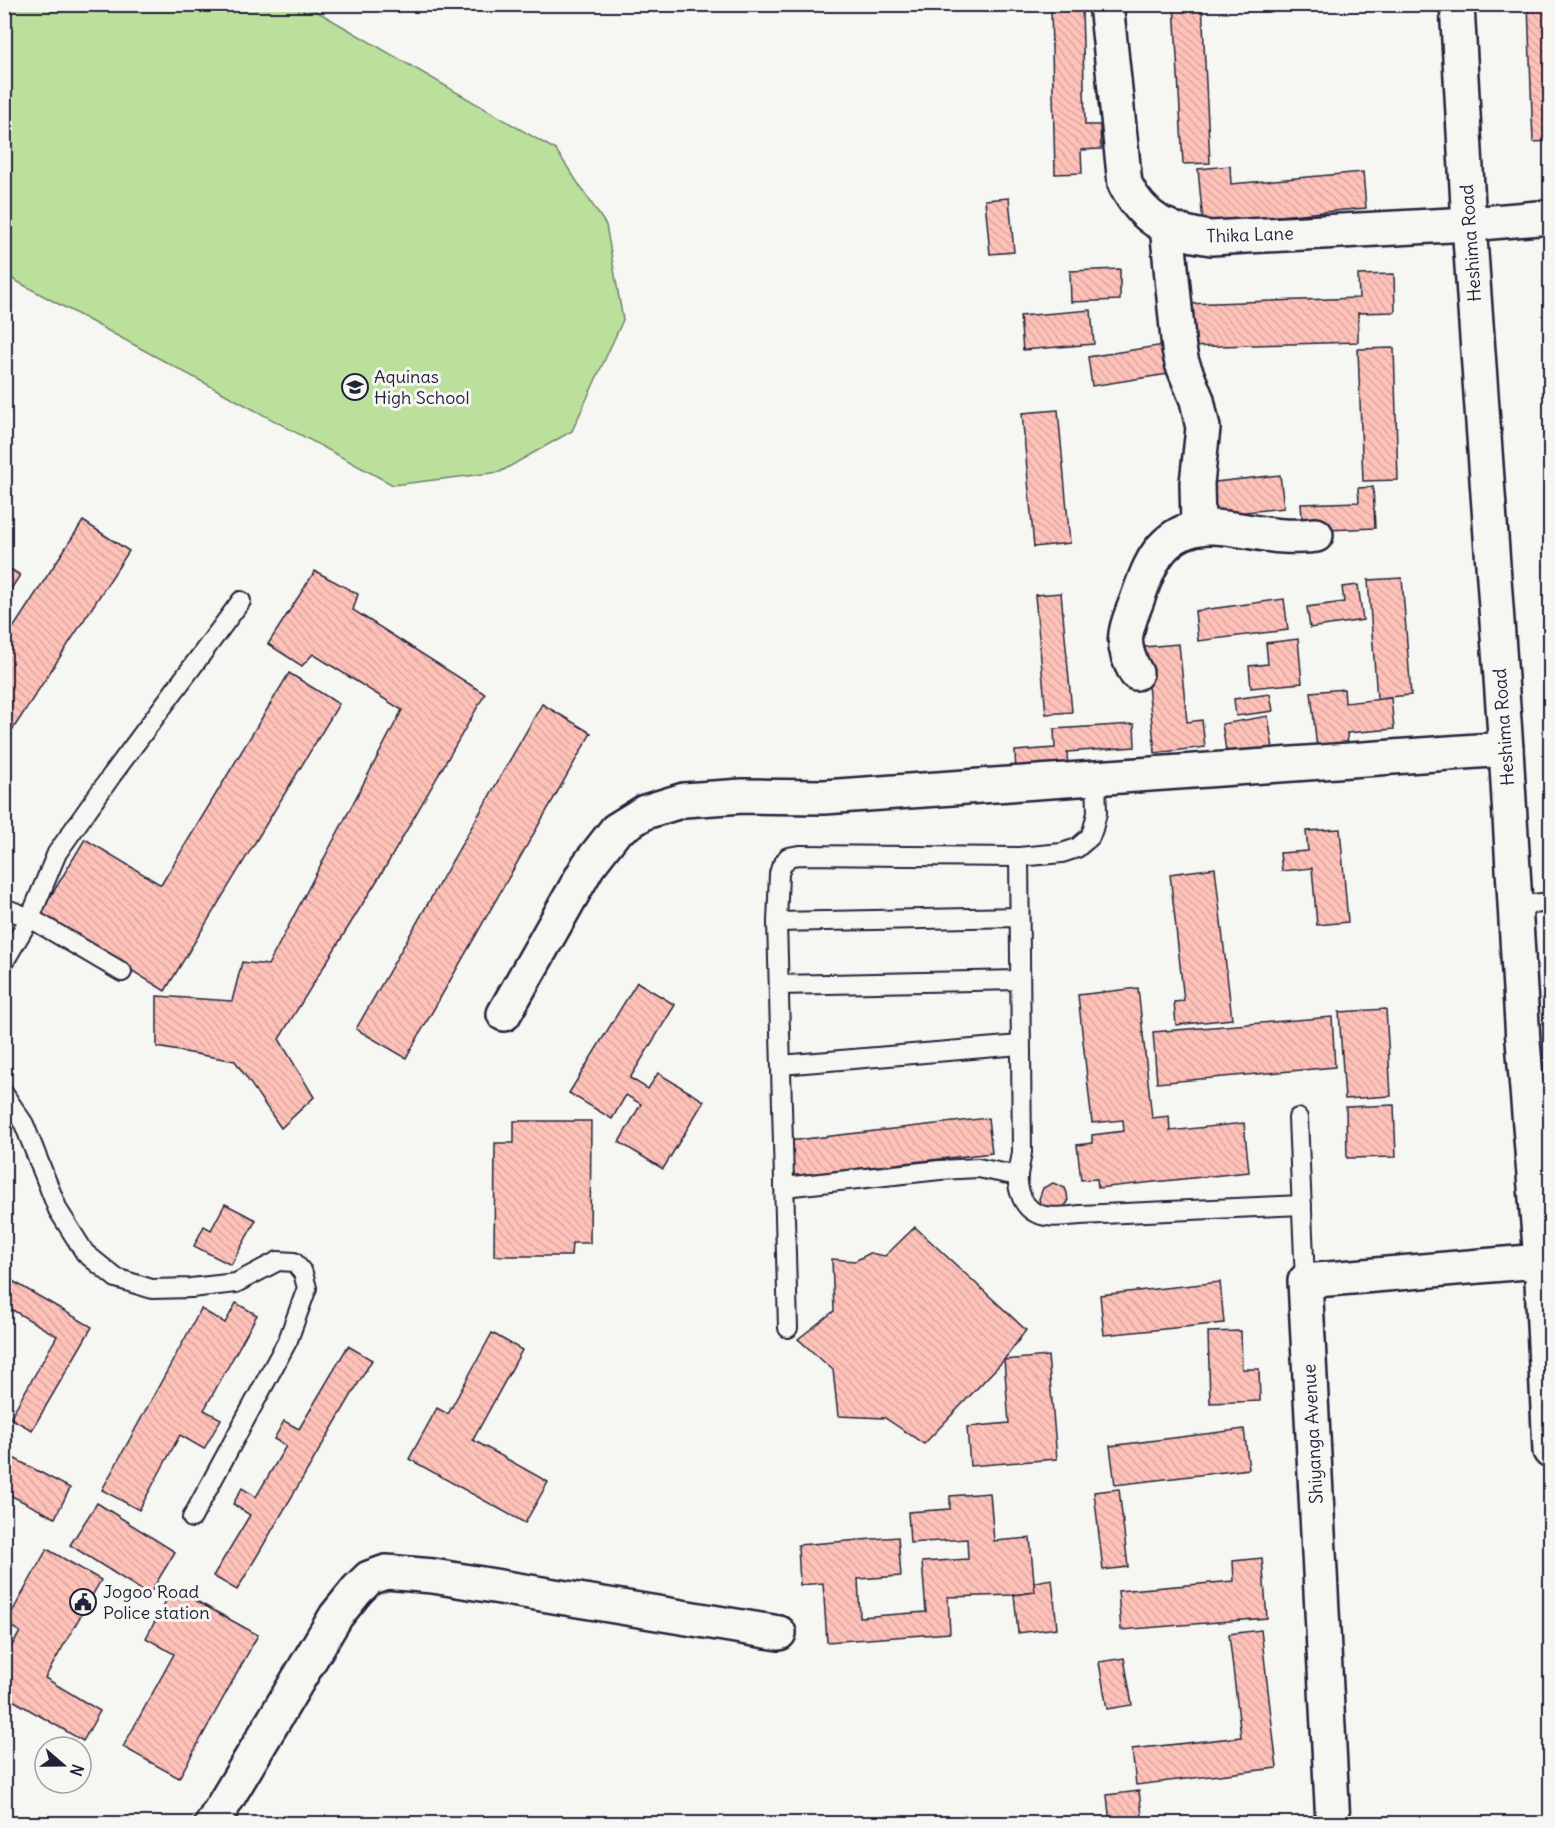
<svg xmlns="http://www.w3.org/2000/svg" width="1555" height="1828" font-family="Delius,sans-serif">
<defs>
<pattern id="building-back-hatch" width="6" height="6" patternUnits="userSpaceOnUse" patternTransform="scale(1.5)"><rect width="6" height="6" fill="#fec2b9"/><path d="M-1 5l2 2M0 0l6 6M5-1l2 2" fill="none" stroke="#d9a6a0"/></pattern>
</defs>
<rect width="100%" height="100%" fill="#f6f6f2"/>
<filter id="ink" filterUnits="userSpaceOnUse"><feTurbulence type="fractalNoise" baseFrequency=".0167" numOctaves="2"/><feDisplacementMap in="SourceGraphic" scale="12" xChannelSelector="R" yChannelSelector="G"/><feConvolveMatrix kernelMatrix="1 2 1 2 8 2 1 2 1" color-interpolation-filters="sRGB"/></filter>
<g filter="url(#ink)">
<path fill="#bbe09b" stroke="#6e816b" stroke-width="1.5" d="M4 5H306L556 150 606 225 623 320 572 431 500 472 393 485 5 275Z"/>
<g fill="url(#building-back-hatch)" stroke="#22223b" stroke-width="1.5">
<path d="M1174 4H1202L1210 163 1183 164Z"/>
<path d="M1528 4H1550V141L1533 142Z"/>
<path d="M1082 8 1085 125H1100L1101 149 1081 150 1082 173 1055 174 1051 9Z"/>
<path d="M1230 166 1231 184 1363 172 1366 208 1203 223 1198 169Z"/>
<path d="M1009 198 1014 252 990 254 985 200Z"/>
<path d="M1120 269V300L1071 302 1070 271Z"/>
<path d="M1394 274 1395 312 1358 313V342L1187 347 1186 304 1359 298 1358 275Z"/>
<path d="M1091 310 1094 344 1023 350 1020 316Z"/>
<path d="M1170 344 1174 373 1092 386 1088 357Z"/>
<path d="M1394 348 1398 480 1363 481 1358 349Z"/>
<path d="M1058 410 1070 543 1034 547 1022 413Z"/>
<path d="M1280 475 1284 508 1209 516 1206 483Z"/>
<path d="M1373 487 1375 528 1303 531 1301 504 1359 502 1358 488Z"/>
<path d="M83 521 129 551 13 729 4 724V642Z"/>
<path d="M4 565 20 575 4 600Z"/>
<path d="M315 571 358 594 353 610 485 694 386 866 279 1039 314 1097 281 1128 235 1061 157 1047V996L232 1001 242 962 268 965 402 710 313 654 302 666 268 644Z"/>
<path d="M1402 578 1411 695 1377 698 1368 580Z"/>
<path d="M1358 585 1363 620 1310 628 1307 607 1344 602 1342 587Z"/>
<path d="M1061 593 1072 712 1046 714 1035 595Z"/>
<path d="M1284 599 1288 630 1198 641 1195 611Z"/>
<path d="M1298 639 1302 683 1251 688 1249 666 1268 664 1266 643Z"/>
<path d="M1179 644 1187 722 1202 720 1205 747 1155 753 1144 647Z"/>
<path d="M289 673 339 704 165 991 40 914 85 839 161 885Z"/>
<path d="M1344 689 1345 703 1391 698 1394 729 1347 733 1348 746 1317 749 1311 692Z"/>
<path d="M1270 694 1273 711 1236 716 1234 699Z"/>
<path d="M542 704 591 733 406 1058 356 1029Z"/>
<path d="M1268 716 1273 749 1227 757 1222 724Z"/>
<path d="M1134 724 1135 747 1067 752 1068 771 1016 775 1015 751 1055 748 1054 729Z"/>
<path d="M1340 829 1348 922 1317 925 1312 868 1282 871 1280 853 1308 851 1306 831Z"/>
<path d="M1215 868 1232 1019 1176 1025 1174 1002 1184 1001 1170 874Z"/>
<path d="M637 982 675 1005 630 1078 648 1089 658 1073 704 1101 663 1169 619 1142 641 1104 626 1095 612 1119 569 1093Z"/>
<path d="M1138 988 1152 1118 1169 1116 1170 1131 1244 1123 1249 1172 1098 1188 1097 1179 1081 1180 1077 1145 1092 1143V1135L1124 1131 1123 1120 1092 1123 1078 995Z"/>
<path d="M1386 1009 1391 1096 1345 1099 1339 1012Z"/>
<path d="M1332 1017 1335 1067 1157 1083 1153 1032Z"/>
<path d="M1394 1105 1396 1157 1347 1158 1346 1107Z"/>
<path d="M988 1118 992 1153 792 1176 788 1141Z"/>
<path d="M514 1121H591L590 1243H572L571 1256H494L495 1143H514Z"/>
<path d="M1053 1183 1065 1188 1067 1193 1068 1202 1061 1210 1041 1206 1039 1199 1043 1188Z"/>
<path d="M225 1204 256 1220 231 1265 194 1246 204 1226 211 1230Z"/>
<path d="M915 1227 1026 1330 1004 1360 924 1444 885 1418 838 1416 833 1370 798 1339 834 1311 832 1259 855 1261 870 1253 885 1256Z"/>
<path d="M4 1276 92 1327 32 1430 10 1418 57 1336 4 1305Z"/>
<path d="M1220 1282 1224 1323 1104 1335 1100 1295Z"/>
<path d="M236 1303 257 1315 204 1410 221 1419 204 1449 180 1435 139 1510 102 1490 201 1309 225 1323Z"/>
<path d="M1241 1331 1242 1369H1259L1260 1401 1210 1403 1208 1332Z"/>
<path d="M492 1333 522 1350 473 1440 548 1482 525 1523 409 1459 437 1408 448 1414Z"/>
<path d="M348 1346 372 1360 237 1590 213 1576 250 1515 233 1504 242 1488 256 1497 286 1446 274 1439 284 1421 299 1429Z"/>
<path d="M1048 1356 1057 1459 970 1466 967 1427 1009 1423 1004 1360Z"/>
<path d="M1244 1429 1249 1469 1115 1485 1110 1446Z"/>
<path d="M4 1453 70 1488 55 1518 4 1492Z"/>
<path d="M1119 1489 1128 1567 1103 1570 1094 1492Z"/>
<path d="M990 1493 994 1541 1030 1538 1035 1592 1014 1595 948 1597 950 1633 827 1642 823 1583 800 1585 798 1545 898 1537 901 1576 858 1579 860 1617 926 1612 922 1562 968 1559 967 1539 910 1543 908 1512 950 1509V1496Z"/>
<path d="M97 1503 175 1552 149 1595 70 1545Z"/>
<path d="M47 1549 101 1580 45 1678 100 1711 83 1741 4 1695V1659L20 1632 6 1623Z"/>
<path d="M1262 1558 1267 1618 1121 1630 1118 1591 1234 1581 1233 1561Z"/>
<path d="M1052 1579 1057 1628 1018 1633 1014 1595 1035 1592 1034 1582Z"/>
<path d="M173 1588 258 1635 179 1778 123 1747 174 1654 146 1638Z"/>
<path d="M1261 1630 1277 1768 1136 1785 1132 1749 1241 1737 1229 1634Z"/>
<path d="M1124 1658 1132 1705 1107 1709 1099 1662Z"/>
<path d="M1139 1791 1143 1824H1110L1107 1795Z"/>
<path d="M1276 1820 1277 1824H1244Z"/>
</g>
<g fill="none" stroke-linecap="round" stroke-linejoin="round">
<defs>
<g id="service">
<path d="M1019 857 1022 1152C1021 1160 1019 1167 1018 1175 1017 1183 1019 1191 1022 1198 1033 1222 1058 1217 1080 1215L1302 1205"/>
<path d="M1516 906 1550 902"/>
<path d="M4 908 30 918 122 972"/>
<path d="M777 922 1019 917"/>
<path d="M4 962 30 918 57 853 112 775 241 601"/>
<path d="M779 985 1020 980"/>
<path d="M781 1065 1020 1045"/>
<path d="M4 1094 24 1124 58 1210 85 1253 116 1278 152 1289 191 1288 236 1283 278 1261 294 1262 303 1273 307 1288 288 1340 192 1518"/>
<path d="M1298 1118 1305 1281"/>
<path d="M784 1187 940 1170 978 1168 1018 1176"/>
<path d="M788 1328 777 922 779 874 781 867 788 857 799 855 1019 857 1062 853 1077 848 1090 837 1093 829 1097 813 1096 778"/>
</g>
<g id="minor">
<path d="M1106 4 1125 184C1144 222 1170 232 1211 238L1469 224 1550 217"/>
<path d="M1167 226 1179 349 1182 363 1197 400 1203 428 1197 483 1198 526"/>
<path d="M1136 673C1119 643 1125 631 1137 600 1144 581 1151 558 1166 544 1199 512 1245 535 1284 536 1295 537 1306 536 1316 535"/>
<path d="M504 1014 588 866 616 830 645 812 684 800 743 796 824 797 1506 749"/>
<path d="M212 1824 336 1616 357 1590 369 1578 386 1572 433 1576 779 1633"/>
<path d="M1333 1824 1305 1281 1550 1260"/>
</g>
<path id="tertiary" d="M1457 4 1469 224 1506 749 1523 1041 1541 1260 1550 1451"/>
</defs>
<use href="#service" stroke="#22223b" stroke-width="22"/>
<use href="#minor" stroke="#22223b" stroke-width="38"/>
<use href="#tertiary" stroke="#22223b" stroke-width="38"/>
<use href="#service" stroke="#f6f6f2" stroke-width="18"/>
<use href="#minor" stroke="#f6f6f2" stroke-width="33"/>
<use href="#tertiary" stroke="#f6f6f2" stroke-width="33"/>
</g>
</g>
<defs>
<symbol id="school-ring" viewBox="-11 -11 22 22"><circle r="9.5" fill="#f6f6f2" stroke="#22223b" stroke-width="1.5"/><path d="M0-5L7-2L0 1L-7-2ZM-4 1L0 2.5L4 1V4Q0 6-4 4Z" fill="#22223b"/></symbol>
<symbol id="civic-ring" viewBox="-11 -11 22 22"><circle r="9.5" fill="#f6f6f2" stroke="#22223b" stroke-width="1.5"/><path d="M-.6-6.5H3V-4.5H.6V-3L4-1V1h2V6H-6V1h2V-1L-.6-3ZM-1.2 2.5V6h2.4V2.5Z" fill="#22223b"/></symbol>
</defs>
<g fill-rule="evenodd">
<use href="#school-ring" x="340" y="372" width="30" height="30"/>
<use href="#civic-ring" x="68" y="1587" width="30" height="30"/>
</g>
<g text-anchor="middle" stroke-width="6" stroke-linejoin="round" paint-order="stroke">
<g font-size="18" fill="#22223b" stroke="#f6f6f2">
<text transform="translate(1250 235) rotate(-2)" y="6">Thika Lane</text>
<text transform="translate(1471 243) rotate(-94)" y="6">Heshima Road</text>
<text transform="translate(1504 727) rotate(-94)" y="6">Heshima Road</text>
<text transform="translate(1313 1434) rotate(-93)" y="6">Shiyanga Avenue</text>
</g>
<g font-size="18" fill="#22223b" stroke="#f6f6f2" text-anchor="start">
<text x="374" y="383">Aquinas<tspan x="374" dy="21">High School</tspan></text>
<text x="103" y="1598">Jogoo Road<tspan x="103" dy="21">Police station</tspan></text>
</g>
</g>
<rect width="1555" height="1828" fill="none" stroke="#f6f6f2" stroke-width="24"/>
<rect x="12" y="12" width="1531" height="1804" fill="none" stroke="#22223b" stroke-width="2" filter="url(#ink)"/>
<g transform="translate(63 1765) rotate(110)"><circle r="28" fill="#f6f6f2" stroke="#a1a1a9" stroke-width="1.5"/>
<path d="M0-4.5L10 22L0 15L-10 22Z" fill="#22223b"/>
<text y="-9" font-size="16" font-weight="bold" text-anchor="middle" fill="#22223b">N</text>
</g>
</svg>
